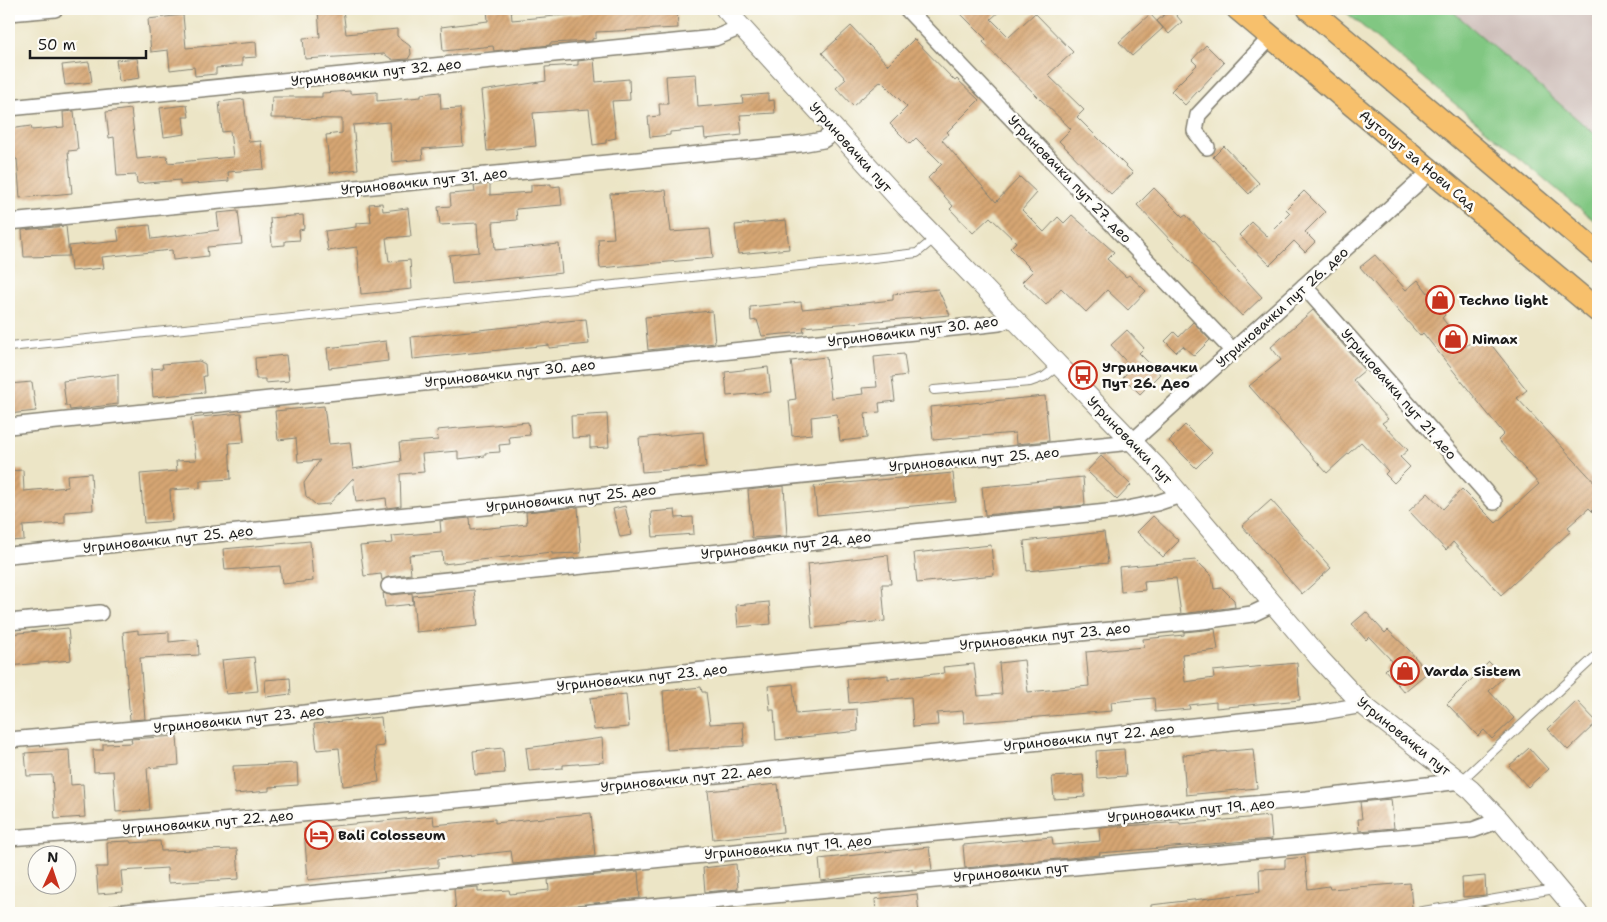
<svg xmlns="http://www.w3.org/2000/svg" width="1607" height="922" font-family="'Shantell Sans',sans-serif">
<defs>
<pattern id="building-hatch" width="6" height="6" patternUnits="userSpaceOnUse" patternTransform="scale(1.25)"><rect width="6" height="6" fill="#d6a673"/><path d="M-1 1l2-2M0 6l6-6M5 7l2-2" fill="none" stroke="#b78e63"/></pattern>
</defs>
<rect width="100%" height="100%" fill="#fdfcf7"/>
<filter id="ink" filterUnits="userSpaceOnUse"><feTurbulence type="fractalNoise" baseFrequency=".02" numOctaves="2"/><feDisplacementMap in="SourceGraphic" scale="10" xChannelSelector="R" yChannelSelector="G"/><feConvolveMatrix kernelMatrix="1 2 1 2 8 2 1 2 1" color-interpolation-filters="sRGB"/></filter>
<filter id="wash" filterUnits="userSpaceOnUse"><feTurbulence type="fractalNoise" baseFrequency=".0096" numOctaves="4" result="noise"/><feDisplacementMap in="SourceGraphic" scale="20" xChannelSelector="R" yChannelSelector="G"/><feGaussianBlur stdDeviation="1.12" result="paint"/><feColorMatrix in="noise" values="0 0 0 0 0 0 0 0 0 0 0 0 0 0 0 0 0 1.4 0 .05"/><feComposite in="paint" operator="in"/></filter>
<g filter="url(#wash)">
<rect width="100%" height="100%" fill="#ece5c6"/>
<path fill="#cfc0bb" d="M1450 9H1598V137Z"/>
<path fill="#81c782" stroke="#4e724f" d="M1342 9H1450L1598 137V224Z"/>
<g id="blocks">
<g fill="url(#building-hatch)">
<path d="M343 9 346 34 397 29V36L410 46 411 54 408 59 393 60 384 54 305 59 303 38 320 37 318 10Z"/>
<path d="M487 9H511L512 20 633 9H677L678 28 596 32V38L592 39V41L550 43V45L494 51 493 46 443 51 441 27 488 21Z"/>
<path d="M956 9H1002L991 19 1009 37 1035 13 1073 52 1048 75 1084 110 1077 117 1133 173 1111 194 1059 141 1071 129 1004 64 983 42 986 39Z"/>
<path d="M1171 9 1182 22 1169 34 1157 21Z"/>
<path d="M1150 14 1163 28 1132 56 1119 42Z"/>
<path d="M183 15 186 48 256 42 257 57 242 58V66L216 68V74L195 76 194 67 170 70 168 50 151 52 148 19Z"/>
<path d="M851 26 888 65 914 39 955 81 957 79 979 100 947 132 949 134 942 140 996 202 1020 177 1037 193 1022 210 1044 232 1058 217 1064 223 1072 215 1114 252 1107 259 1126 277 1129 275 1146 291 1128 310 1107 290 1086 312 1061 288 1046 305 1022 282 1033 271 1010 248 1016 242 990 217 973 233 950 209 953 206 928 178 942 164 916 138 910 144 890 124 907 107 881 81 853 106 836 88 846 79 822 53Z"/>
<path d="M1206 45 1224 63 1185 105 1171 91 1197 65 1192 60Z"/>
<path d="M137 58 140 78 119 81 116 60Z"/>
<path d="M594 59 596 82 629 79 630 100 612 101 616 138 606 140V143L593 145 589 109 533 113 536 146 487 151 481 91 546 81 545 67 578 65V61Z"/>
<path d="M89 62 92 82 65 85 62 65Z"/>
<path d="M696 74 698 107 743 103 742 96 768 94V101L774 100 775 113 740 115 742 135 705 139 704 129 670 132V135L650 137 648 117 660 116 659 104H668L666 76Z"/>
<path d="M350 91V94L377 92V101L421 97V94L440 92 441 109 460 108 463 146 422 149 423 159 392 162 389 122 353 125 358 169 330 173 326 135 342 133V119L271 118 272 97H322V93Z"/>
<path d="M244 99 249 142 261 141 264 169 228 172 229 181 180 185V180L137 184 136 175 117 176 114 137 109 138 106 112 131 109 137 159 167 156 168 163 233 157 230 131 222 132 219 102Z"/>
<path d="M187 105 189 117H183L185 134 164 137 160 108Z"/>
<path d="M74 111 78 150 68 151 72 193 20 198 17 159 9 160V129L31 126 32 130 64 127 63 112Z"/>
<path d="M1224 146 1259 183 1249 194 1213 157Z"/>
<path d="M490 184V195L531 192V185L551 184V187L560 186 562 205 516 209 517 220 493 222 495 250 559 244 562 273 452 284 449 255 479 252 477 223 440 225 438 207 451 206 450 194 475 192 474 186Z"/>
<path d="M1154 188 1183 217 1186 215 1262 297 1242 316 1137 205Z"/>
<path d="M666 190 671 232 710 229 713 258 600 268 598 239 614 238 610 194Z"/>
<path d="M1304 191 1325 212 1305 232 1315 242 1305 252 1294 241 1270 265 1239 235 1252 222 1267 236 1290 213 1286 209Z"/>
<path d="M382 203 383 211 408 208 411 236 386 238 389 262 410 260 412 289 361 294 357 247 328 251 325 231 356 227V223L371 222 369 204Z"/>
<path d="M238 211 242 244 207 247 208 256 173 260 172 250 102 257 104 268 71 271 69 246 119 241 117 228 150 225 152 239 219 230 217 213Z"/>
<path d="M303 215 304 229 299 230 300 240 285 241V245L272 246 270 218Z"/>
<path d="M786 220 789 249 738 254 735 225Z"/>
<path d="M66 226 69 256 24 257 22 230Z"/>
<path d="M1375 255 1406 290 1418 280 1445 315 1442 318 1465 347 1482 333 1527 390 1517 398 1598 486V517L1589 508 1568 527 1571 531 1501 595 1453 542 1446 550 1409 511 1428 493 1443 509 1462 489 1496 523 1539 484 1498 440 1504 434 1423 333 1420 336 1360 267Z"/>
<path d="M938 289 950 315 803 327 804 332 762 336 757 320 751 321 750 307 801 302 802 309 845 305 893 300V294Z"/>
<path d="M1313 310 1365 370 1353 380 1388 419 1382 423 1408 450 1400 457 1410 467 1394 483 1385 474 1388 471 1361 442 1327 473 1249 386 1281 360 1271 347Z"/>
<path d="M712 311 715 343 648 350 645 317Z"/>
<path d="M586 319 589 344 549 348V345L413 359 411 337Z"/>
<path d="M1193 322 1210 340 1194 356 1183 346 1176 352 1165 341 1174 332 1179 337Z"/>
<path d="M1127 330 1144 348 1139 353 1160 374 1140 394 1123 377 1132 368 1111 345Z"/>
<path d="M386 341 388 361 329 368 327 348Z"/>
<path d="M904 354 907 375 892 377 895 401 879 403 880 412 865 413 867 438 840 441 837 414 811 417 812 434 792 436 789 400 796 399 791 361 826 357 831 398 863 394 862 388 877 387 874 357Z"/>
<path d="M286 355 289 381 265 383V379H256L255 358Z"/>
<path d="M199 361 205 364 206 376H203L205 392 153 397 151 369 163 368 162 364Z"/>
<path d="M768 367 771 392 727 396 725 372Z"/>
<path d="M118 374V404L70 410 69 406H66L63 381Z"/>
<path d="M32 382 36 411 9 414V384Z"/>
<path d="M1045 396 1049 441 1016 444 1015 433 933 440 930 407Z"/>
<path d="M324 406 329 444 350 442 353 469 401 461 399 443 438 440 437 430 528 422 530 435 509 437 510 444 499 445 500 452 485 453V456L458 459V451L422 454 424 472 400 474 401 506 387 508 386 498 356 502 353 478 329 504 316 505 306 496 304 483 320 460 298 462 296 438 278 440 275 411Z"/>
<path d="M241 413 244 442 229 443 231 479 200 481V488L170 490 172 521 144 523 140 474 177 471 176 461 196 460 191 418Z"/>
<path d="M607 414 609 447 590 448V437L572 438 571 416Z"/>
<path d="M1185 425 1212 452 1196 468 1169 441Z"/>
<path d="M703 432 706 467 642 472 639 438Z"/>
<path d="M1101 456 1131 485 1117 500 1087 471Z"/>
<path d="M23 470 24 491 68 487 67 475 91 473 93 510 65 512V523L23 526 24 540 9 541V471Z"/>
<path d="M953 473 956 502 817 515 814 486Z"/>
<path d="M1083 477 1085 505 985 515 982 487Z"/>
<path d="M784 486 787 536 752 538 748 490Z"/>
<path d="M1271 500 1331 568 1302 594 1242 526Z"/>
<path d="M625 506 632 535 620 537 613 509Z"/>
<path d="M578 507 581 553 552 554V552L443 564 442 552 409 555 411 574 388 577 382 580 381 574 364 576 360 546 393 543 392 536 441 532 440 521 470 518 471 530 527 524 526 512Z"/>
<path d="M675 510 676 518 693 517 694 534 653 537 651 512Z"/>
<path d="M1153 516 1179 541 1163 557 1137 532Z"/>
<path d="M1104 532 1108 563 1027 571 1024 541Z"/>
<path d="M310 541 313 581 282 584 280 566 225 570 223 549Z"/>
<path d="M991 545 994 575 917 583 914 553Z"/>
<path d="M888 555 891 584H882L885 621 812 628 807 564Z"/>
<path d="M1196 560 1212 576 1214 589 1222 588 1234 600 1235 607 1181 614 1176 578 1144 581 1145 590 1121 592 1119 567Z"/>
<path d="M474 590 478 626 416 632 413 596Z"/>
<path d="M383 593 390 595 412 593 413 604 385 607Z"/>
<path d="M769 602 771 624 738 627 736 605Z"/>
<path d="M1366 612 1385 633 1388 630 1408 649 1428 672 1404 692 1385 670 1393 662 1369 637 1366 640 1352 624Z"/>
<path d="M68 628 71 660 9 666V634Z"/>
<path d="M1215 629 1218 650 1182 654 1185 682 1214 678 1213 671 1297 663 1300 700 1216 708V702L1189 705 1190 709 1155 712 1154 698 1111 702 1112 711 964 723 963 711 937 713 938 725 913 727 911 697 849 703 847 679 888 675V679L944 673 943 667 974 664 978 696 1002 694 999 663 1024 660 1028 692 1089 686 1086 652 1144 647 1143 639 1184 635V632Z"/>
<path d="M138 630V634L169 632V642L198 639 199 655 140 658 145 719 130 720 123 632Z"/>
<path d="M254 657 258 691 226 694 222 660Z"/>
<path d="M1489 662 1504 677 1489 691 1514 718 1492 739 1484 730 1478 736 1447 704Z"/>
<path d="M290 678 291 694 266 697 265 680Z"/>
<path d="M793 684 796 714 857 709 858 731 776 740 774 710H770L768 686Z"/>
<path d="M701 687 702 692H706L710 724 743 722 744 746 667 750 663 691Z"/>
<path d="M626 694 629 727 594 730 590 698Z"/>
<path d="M1577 701 1597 722 1568 750 1548 729Z"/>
<path d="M381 717 384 746 375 747 379 782 343 786 339 748 317 750 314 724Z"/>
<path d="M177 736 179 765 147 768 150 810 116 812 113 771 94 772 93 750H103V744L132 743 131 739Z"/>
<path d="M602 738 604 762 563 765V768L529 771 526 748Z"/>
<path d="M503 748 505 773 475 775 473 751Z"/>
<path d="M1529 748 1548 769 1528 787 1509 766Z"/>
<path d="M1124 749 1126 776 1097 778 1096 751Z"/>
<path d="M1253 749 1257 788 1186 795 1183 755Z"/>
<path d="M69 750 71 785 83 784 85 817 55 819 52 775 27 776 25 753Z"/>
<path d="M297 763 298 785 269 787V791L235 794 233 766Z"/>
<path d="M1083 775 1085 797 1054 799 1052 777Z"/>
<path d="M778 784 783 832 713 839 708 791Z"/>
<path d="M1391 799 1394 828 1359 831 1358 819H1362L1360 802Z"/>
<path d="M591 813 595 856 513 864 511 851 438 859V867L308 880 304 829 433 816 434 825 495 819V823Z"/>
<path d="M1270 816 1272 839 1099 853 1100 855 965 868 963 845 1052 837 1053 845 1100 841 1099 828 1179 822 1180 824Z"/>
<path d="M130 841 131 843 160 841 161 851 237 849 239 879 168 883 167 868 121 871 123 892 98 894 96 867H108L107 842Z"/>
<path d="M929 847 932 870 912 872V869L821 881 819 859Z"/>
<path d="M1305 857 1308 889 1329 886 1330 889 1410 883 1412 907 1406 911 1372 913H1151V905L1260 892 1259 869 1285 868V859Z"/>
<path d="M736 864 738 889 705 892 703 868Z"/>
<path d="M638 871 640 898 545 909V913H456L454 889 478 887V892L509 890 510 894 549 890 548 880Z"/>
<path d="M1485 876 1486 895 1463 897 1462 878Z"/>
<path d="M917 894 919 913H876L875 899Z"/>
</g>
</g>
</g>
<g filter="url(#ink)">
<use href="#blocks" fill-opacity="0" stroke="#848071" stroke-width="1"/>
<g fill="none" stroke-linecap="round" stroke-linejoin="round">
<defs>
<g id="service">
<path d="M9 347 839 262 917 253 935 238"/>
<path d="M934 390 1030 382 1044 377 1058 366"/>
<path d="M1461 781 1598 654"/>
<path d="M1411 913 1555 889"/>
</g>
<g id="minor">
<path d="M907 9 1233 351"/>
<path d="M9 13 55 9"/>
<path d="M9 108 715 38 741 27"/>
<path d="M1207 147 1195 131 1198 115 1271 37"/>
<path d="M9 222 800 144 823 140 836 131"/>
<path d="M1304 286 1494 502"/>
<path d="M9 426 982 325 999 323 1011 318"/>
<path d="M9 555 1132 442 1431 171"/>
<path d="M389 586 1117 511 1157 503 1181 495"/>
<path d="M9 622 100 613"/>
<path d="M9 740 259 718 664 674 1202 621 1252 614 1273 604"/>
<path d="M9 838C446 805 881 759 1317 713L1363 705"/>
<path d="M115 913 775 848 1307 799 1461 781"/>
<path d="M581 913 1473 830 1500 820"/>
</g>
<path id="tertiary" d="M725 9 906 207 1156 466 1320 659 1363 705 1471 790 1500 820 1578 913"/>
<g id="primary">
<path d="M1238 9 1598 311"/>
<path d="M1309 9 1598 253"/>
</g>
</defs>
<use href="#service" stroke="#848071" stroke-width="10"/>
<use href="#minor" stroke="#848071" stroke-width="18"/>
<use href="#tertiary" stroke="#848071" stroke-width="21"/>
<use href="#primary" stroke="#848071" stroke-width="25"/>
<use href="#service" stroke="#fff" stroke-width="8"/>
<use href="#minor" stroke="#fff" stroke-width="15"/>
<use href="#tertiary" stroke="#fff" stroke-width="19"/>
<use href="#primary" stroke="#f7c06c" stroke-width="22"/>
</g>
</g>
<defs>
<symbol id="shop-ring" viewBox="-11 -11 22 22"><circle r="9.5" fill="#fdfcf7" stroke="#c8321e" stroke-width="1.5"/><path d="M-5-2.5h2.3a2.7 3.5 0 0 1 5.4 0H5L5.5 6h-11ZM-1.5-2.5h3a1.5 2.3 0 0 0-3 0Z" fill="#c8321e"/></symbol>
<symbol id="bus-ring" viewBox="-11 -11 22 22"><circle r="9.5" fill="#fdfcf7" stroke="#c8321e" stroke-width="1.5"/><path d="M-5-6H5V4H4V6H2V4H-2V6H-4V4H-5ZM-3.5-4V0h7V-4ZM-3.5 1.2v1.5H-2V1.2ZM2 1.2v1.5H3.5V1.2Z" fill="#c8321e"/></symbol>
<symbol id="hotel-ring" viewBox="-11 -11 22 22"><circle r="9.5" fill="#fdfcf7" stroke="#c8321e" stroke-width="1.5"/><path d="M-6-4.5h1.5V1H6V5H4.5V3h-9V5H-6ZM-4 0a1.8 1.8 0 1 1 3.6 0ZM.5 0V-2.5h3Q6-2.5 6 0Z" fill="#c8321e"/></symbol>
</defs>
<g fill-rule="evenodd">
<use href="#shop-ring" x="1424" y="284" width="32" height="32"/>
<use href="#shop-ring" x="1437" y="323" width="32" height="32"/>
<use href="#bus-ring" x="1067" y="359" width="32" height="32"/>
<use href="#shop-ring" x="1389" y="655" width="32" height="32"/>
<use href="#hotel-ring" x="303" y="819" width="32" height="32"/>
</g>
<g text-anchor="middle" stroke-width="5" stroke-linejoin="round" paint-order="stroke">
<g font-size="14" fill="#1c1c1c" stroke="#fdfcf7">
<text transform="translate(376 72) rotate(-6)" y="5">Угриновачки пут 32. део</text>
<text transform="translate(851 147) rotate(48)" y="5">Угриновачки пут</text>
<text transform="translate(1418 160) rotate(40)" y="5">Аутопут за Нови Сад</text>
<text transform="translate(1070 179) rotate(46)" y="5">Угриновачки пут 27. део</text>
<text transform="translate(424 181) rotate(-6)" y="5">Угриновачки пут 31. део</text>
<text transform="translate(1282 307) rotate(-42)" y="5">Угриновачки пут 26. део</text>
<text transform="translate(913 331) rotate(-7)" y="5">Угриновачки пут 30. део</text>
<text transform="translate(510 373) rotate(-6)" y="5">Угриновачки пут 30. део</text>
<text transform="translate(1399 394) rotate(49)" y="5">Угриновачки пут 21. део</text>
<text transform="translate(1130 440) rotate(46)" y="5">Угриновачки пут</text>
<text transform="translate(974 459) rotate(-5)" y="5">Угриновачки пут 25. део</text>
<text transform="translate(571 498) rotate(-6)" y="5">Угриновачки пут 25. део</text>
<text transform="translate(168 539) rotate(-6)" y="5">Угриновачки пут 25. део</text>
<text transform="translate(786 545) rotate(-6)" y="5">Угриновачки пут 24. део</text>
<text transform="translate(1045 636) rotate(-6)" y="5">Угриновачки пут 23. део</text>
<text transform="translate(642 677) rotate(-6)" y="5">Угриновачки пут 23. део</text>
<text transform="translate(239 719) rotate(-6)" y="5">Угриновачки пут 23. део</text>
<text transform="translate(1404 736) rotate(39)" y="5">Угриновачки пут</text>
<text transform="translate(1089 737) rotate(-6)" y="5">Угриновачки пут 22. део</text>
<text transform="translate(686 778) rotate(-6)" y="5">Угриновачки пут 22. део</text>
<text transform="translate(1191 810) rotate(-5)" y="5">Угриновачки пут 19. део</text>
<text transform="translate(208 822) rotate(-5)" y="5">Угриновачки пут 22. део</text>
<text transform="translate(788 847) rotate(-5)" y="5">Угриновачки пут 19. део</text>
<text transform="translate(1011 872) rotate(-5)" y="5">Угриновачки пут</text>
</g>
<g font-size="14" font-weight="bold" fill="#1c1c1c" stroke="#fdfcf7" text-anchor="start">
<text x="1459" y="305">Techno light</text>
<text x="1472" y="344">Nimax</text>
<text x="1102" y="372">Угриновачки<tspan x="1102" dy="16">Пут 26. Део</tspan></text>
<text x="1424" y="676">Varda Sistem</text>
<text x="338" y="840">Bali Colosseum</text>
</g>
</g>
<rect width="1607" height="922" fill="none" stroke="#fdfcf7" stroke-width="30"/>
<g transform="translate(52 870) rotate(3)"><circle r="24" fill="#fdfcf7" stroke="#a3a29f"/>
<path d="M0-4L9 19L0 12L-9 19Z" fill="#c8321e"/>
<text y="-8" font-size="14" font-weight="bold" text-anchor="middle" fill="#1c1c1c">N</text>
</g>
<path d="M30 50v8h116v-8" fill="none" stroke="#1c1c1c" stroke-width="2.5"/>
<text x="38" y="50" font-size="15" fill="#1c1c1c" stroke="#fdfcf7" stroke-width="4" paint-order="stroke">50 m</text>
</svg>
